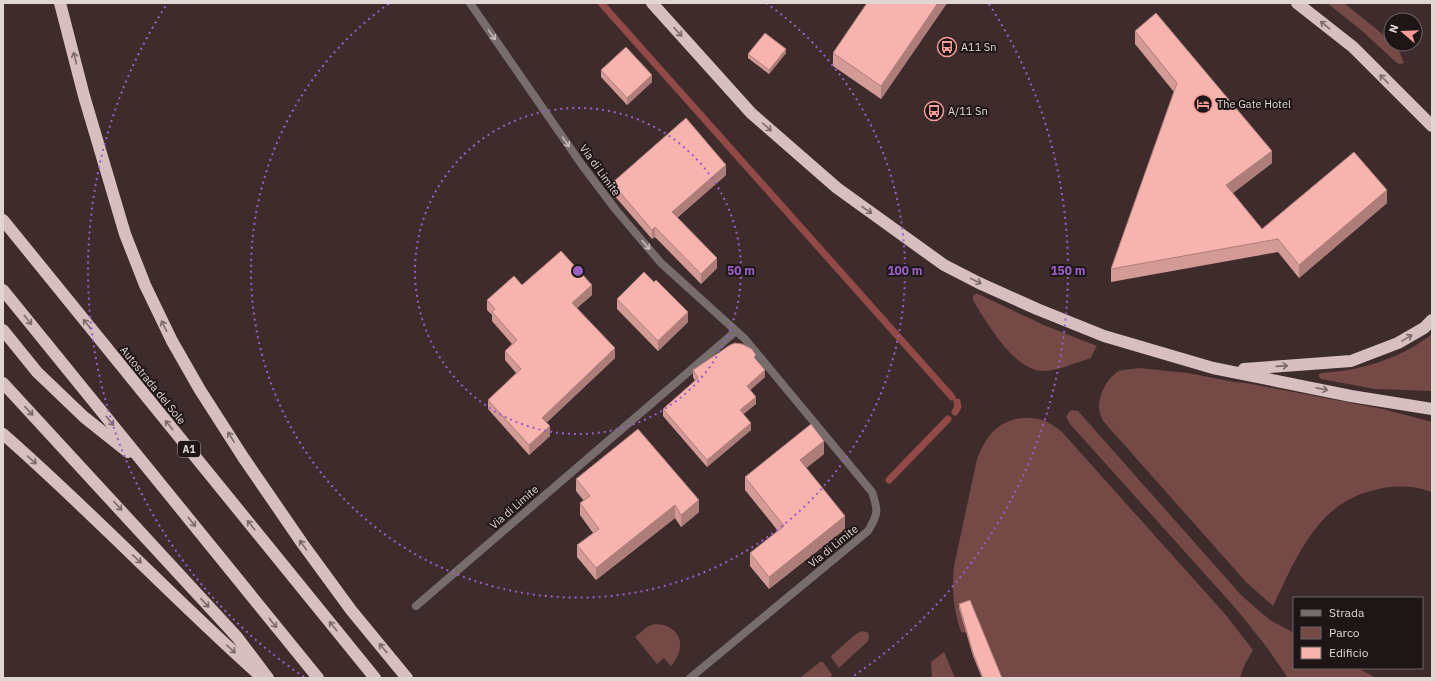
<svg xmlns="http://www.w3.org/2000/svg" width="1435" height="681" font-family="'IBM Plex Sans',sans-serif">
<rect width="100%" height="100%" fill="#3d2c2b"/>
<g fill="#754946">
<path d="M1327 3H1344L1391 41V44L1395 45 1400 53 1404 63 1400 64 1397 63 1361 30Z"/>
<path d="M975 294H978L1046 326 1097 346C1094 350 1093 354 1091 358 1078 362 1059 370 1046 371 1016 374 986 322 973 300V296Z"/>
<path d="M1432 334V391L1375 389 1321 379 1319 377V374L1322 373C1362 370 1400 359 1432 334Z"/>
<path d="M1139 368 1188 373 1234 382 1246 383 1383 409 1432 422V492C1412 485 1392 485 1371 491 1359 494 1346 500 1336 508 1306 531 1289 573 1273 606L1246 582 1104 422C1103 420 1101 417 1100 414 1096 400 1105 380 1117 372 1123 369 1132 369 1139 368Z"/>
<path d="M1072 410 1078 411 1242 596 1270 620 1294 633V668H1358L1376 678H1288L1268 649 1238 611 1070 424 1066 417 1069 412Z"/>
<path d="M1021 418C1038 417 1049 421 1062 432L1225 614 1253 650 1244 666 1240 678H1000L983 634 961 632C953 607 952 591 954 566L977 459C986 437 996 422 1021 418Z"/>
<path d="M654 624C681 624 688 647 671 666L664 658 657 664 635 637 647 627Z"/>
<path d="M862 631 867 632 869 635 868 641 839 668 831 657 832 655 856 634Z"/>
<path d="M944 652 955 678H932L931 662Z"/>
<path d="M820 662H823L831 673 832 675 830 678H800Z"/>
</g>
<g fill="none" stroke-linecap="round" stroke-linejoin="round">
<g stroke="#934946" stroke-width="7">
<path d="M601 3 952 397"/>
<path d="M955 412 958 407 957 402"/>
<path d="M889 480 948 419"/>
</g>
<g stroke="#766d6c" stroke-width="8">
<path d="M470 3 582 165 616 210 661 263 745 339 872 492C878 510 879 513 868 531L690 678"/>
<path d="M416 606 736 331"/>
</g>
<g stroke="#d6bfbe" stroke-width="12">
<path d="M60 3 84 96 125 234 145 285 172 341 200 390 243 457 302 543 351 610 407 678"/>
<path d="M652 3 751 113 837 188 944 265 979 283 1037 309 1104 336 1213 368 1351 396 1432 409"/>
<path d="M1297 3 1353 47 1432 126"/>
<path d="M3 220 375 678"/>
<path d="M3 290 318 678"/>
<path d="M3 330 37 372 84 417 128 452"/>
<path d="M1244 369 1351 361 1398 343 1424 328 1432 320"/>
<path d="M3 383 237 637 268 678"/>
<path d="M3 434C91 511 170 595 257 673"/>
</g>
</g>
<g fill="#d49a96">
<path d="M947 3 881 99 833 66V53Z"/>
<path d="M1135 31 1272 163 1233 193 1262 229 1387 203 1299 278 1278 252 1111 282V269L1174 92 1135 44Z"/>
<path d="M786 53 769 74 748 58V54Z"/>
<path d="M601 70 652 82 627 105 601 77Z"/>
<path d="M726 175 677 218 717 268 701 284 655 237 652 239 612 193V183Z"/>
<path d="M592 295 577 308 615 358 546 423 550 436 529 455 488 409V400L516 373 505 360V351L512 344 492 321V315L487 310V300Z"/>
<path d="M617 299 688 322 658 351 617 309Z"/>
<path d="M756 360 765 377 750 390 756 404 743 414 751 430 707 467 663 416V409L695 381 693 377V370Z"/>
<path d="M824 454 806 468 845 529 769 589 750 566V553L778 531 745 490V477Z"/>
<path d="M576 479 699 512 681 527 675 518 596 580 577 557V545L593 533 580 515V503L584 501 576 491Z"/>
<path d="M959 604 1002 678H982L973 656 959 608Z"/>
</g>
<g fill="#ad7d7a">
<path d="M938 3H947L881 99V86Z"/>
<path d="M786 49V53L769 74V70Z"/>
<path d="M652 75V82L627 105V98Z"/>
<path d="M1272 151V163L1226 198V185Z"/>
<path d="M726 165V175L672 222V212Z"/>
<path d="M1387 190V203L1299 278V265Z"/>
<path d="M655 227V237L652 239V230Z"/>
<path d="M717 258V268L701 284V274Z"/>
<path d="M592 285V295L572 312V303Z"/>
<path d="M688 312V322L658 351V341Z"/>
<path d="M615 348V358L542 427V418Z"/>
<path d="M765 370V377L747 393V386Z"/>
<path d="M756 397V404L740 417V410Z"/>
<path d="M751 423V430L707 467V460Z"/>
<path d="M550 426V436L529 455V445Z"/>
<path d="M824 441V454L800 473V460Z"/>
<path d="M699 500V512L681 527V515Z"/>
<path d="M675 505V518L596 580V568Z"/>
<path d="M845 516V529L769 589V577Z"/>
</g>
<g fill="#f7b3ae" stroke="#ad7d7a">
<path d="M867 3H938L881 86 833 53Z"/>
<path d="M1156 13 1272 151 1226 185 1262 229 1354 152 1387 190 1299 265 1278 239 1111 269 1177 83 1135 31Z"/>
<path d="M765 33 786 49 769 70 748 54Z"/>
<path d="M626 47 652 75 627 98 601 70Z"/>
<path d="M686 118 726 165 672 212 717 258 701 274 655 227 652 230 612 183Z"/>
<path d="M561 251 592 285 572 303 615 348 542 418 550 426 529 445 488 400 521 369 505 351 517 340 492 312 495 309 487 300 514 276 522 285Z"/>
<path d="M644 272 654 282 656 280 688 312 658 341 617 299Z"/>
<path d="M735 343 742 344 752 349 756 355 754 357 765 370 747 386 756 397 740 410 751 423 707 460 663 409 698 378 693 370 730 345Z"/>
<path d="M811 424 824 441 800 460 845 516 769 577 750 553 784 526 745 477Z"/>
<path d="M638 429 699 500 681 515 675 505 596 568 577 545 599 529 580 503 590 496 576 479Z"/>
<path d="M970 600 1002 678H983L973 653 959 604Z"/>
</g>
<defs><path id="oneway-shaft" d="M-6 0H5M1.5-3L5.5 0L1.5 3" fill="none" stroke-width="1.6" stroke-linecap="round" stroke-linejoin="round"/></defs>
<g stroke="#7a6a6a">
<use href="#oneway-shaft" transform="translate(1325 25) rotate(-141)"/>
<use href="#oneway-shaft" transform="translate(678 32) rotate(48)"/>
<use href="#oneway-shaft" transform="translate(75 58) rotate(-104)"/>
<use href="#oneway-shaft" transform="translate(1384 79) rotate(-135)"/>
<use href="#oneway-shaft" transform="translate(767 127) rotate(42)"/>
<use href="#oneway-shaft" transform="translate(867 210) rotate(35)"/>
<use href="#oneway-shaft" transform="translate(976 281) rotate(26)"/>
<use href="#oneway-shaft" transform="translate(28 320) rotate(51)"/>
<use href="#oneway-shaft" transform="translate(87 324) rotate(-129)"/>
<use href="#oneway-shaft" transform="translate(164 326) rotate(-116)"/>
<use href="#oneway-shaft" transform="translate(1407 338) rotate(-31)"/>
<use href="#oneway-shaft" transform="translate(1282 366) rotate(-4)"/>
<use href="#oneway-shaft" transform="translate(1322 389) rotate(12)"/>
<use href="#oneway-shaft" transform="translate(29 411) rotate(47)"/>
<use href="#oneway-shaft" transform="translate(110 421) rotate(51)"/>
<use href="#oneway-shaft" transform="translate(169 425) rotate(-129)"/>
<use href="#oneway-shaft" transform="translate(231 437) rotate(-122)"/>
<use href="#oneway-shaft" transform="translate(32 460) rotate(42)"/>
<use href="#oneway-shaft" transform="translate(118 506) rotate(47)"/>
<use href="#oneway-shaft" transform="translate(192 522) rotate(51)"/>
<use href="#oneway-shaft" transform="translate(251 525) rotate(-129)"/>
<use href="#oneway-shaft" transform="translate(303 545) rotate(-126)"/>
<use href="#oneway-shaft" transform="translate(137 559) rotate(44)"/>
<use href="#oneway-shaft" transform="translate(205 603) rotate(47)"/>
<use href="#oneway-shaft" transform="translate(273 623) rotate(51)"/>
<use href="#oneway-shaft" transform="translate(333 626) rotate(-129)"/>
<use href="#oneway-shaft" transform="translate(383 648) rotate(-130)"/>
<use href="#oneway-shaft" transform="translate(231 649) rotate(42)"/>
</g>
<g stroke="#c7bcbb">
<use href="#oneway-shaft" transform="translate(492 35) rotate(55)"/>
<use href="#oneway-shaft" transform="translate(566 142) rotate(55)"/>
<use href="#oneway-shaft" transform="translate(646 245) rotate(50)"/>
</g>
<g fill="none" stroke="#9a5fc6" stroke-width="2" stroke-dasharray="2 4">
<circle cx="578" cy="271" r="163"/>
<path d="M766 3A327 327 0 1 1 390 3"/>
<path d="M304 677A490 490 0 0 1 167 4M989 4A490 490 0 0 1 852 677"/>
</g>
<defs>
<symbol id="bus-ring" viewBox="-11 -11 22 22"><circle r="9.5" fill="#1e1616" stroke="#f59c96" stroke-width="1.5"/><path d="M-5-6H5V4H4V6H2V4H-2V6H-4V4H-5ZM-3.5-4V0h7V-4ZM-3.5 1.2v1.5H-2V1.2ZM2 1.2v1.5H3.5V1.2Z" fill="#f59c96"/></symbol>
<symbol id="hotel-ring" viewBox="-11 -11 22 22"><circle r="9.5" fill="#1e1616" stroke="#f59c96" stroke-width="1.5"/><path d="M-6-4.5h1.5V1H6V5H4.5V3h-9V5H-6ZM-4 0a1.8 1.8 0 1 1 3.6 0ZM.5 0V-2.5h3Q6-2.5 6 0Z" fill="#f59c96"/></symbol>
</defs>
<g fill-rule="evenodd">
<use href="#bus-ring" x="936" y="36" width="22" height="22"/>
<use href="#hotel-ring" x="1192" y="93" width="22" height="22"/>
<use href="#bus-ring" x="923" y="100" width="22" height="22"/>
</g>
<g text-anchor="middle" stroke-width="4" stroke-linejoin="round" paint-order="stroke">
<rect fill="#1e1616" stroke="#a79c9c" stroke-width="1" x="178" y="441" width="22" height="16" rx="3"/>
<g font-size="10" font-weight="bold" fill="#e2d6d5">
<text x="189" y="453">A1</text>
</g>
<g font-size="11" fill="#e2d6d5" stroke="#1e1616" text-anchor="start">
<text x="961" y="51">A11 Sn</text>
<text x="1217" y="108">The Gate Hotel</text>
<text x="948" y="115">A/11 Sn</text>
</g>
<g font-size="11" fill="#e2d6d5" stroke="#1e1616">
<text transform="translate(600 170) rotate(54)" y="4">Via di Limite</text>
<text transform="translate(153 385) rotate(51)" y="4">Autostrada del Sole</text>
<text transform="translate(514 507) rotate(-41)" y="4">Via di Limite</text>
<text transform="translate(833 546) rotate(-39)" y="4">Via di Limite</text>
</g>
</g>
<circle cx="578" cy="271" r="6" fill="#9a5fc6" stroke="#1e1616" stroke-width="2"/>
<g font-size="12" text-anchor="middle" font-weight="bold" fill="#9a5fc6" stroke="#1e1616" stroke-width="4" stroke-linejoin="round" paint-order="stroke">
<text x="741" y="275">50 m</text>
<text x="905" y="275">100 m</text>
<text x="1068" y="275">150 m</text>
</g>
<rect width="1435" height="681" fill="none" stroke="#e2d6d5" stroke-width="8"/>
<rect x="1293" y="597" width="130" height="72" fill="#1e1616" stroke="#6c6362"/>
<rect x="1301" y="610" width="20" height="6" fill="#766d6c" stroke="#6c6362"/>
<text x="1329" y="617" font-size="12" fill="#e2d6d5">Strada</text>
<rect x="1301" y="627" width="20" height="12" fill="#754946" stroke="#6c6362"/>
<text x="1329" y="637" font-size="12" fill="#e2d6d5">Parco</text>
<rect x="1301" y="647" width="20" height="12" fill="#f7b3ae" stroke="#6c6362"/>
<text x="1329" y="657" font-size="12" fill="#e2d6d5">Edificio</text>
<g transform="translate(1403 32) rotate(289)"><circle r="19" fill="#1e1616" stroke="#6c6362"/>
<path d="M0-3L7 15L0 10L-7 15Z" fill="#f59c96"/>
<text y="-6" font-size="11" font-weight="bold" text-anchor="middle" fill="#e2d6d5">N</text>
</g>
</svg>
